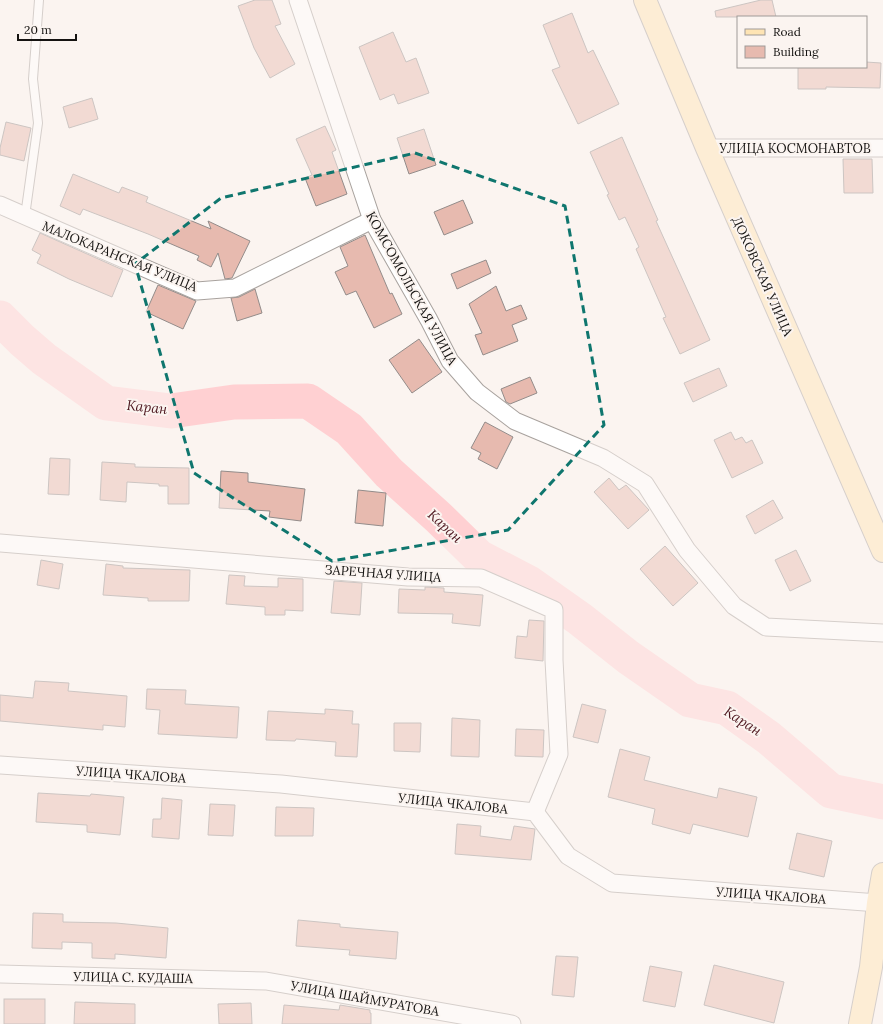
<svg xmlns="http://www.w3.org/2000/svg" width="883" height="1024" font-family="Lora,serif">
<rect width="100%" height="100%" fill="#fbf4f0"/>
<g fill="none" stroke-linecap="round" stroke-linejoin="round">
<path stroke="#ffd0d2" stroke-width="35" d="M0 318 22 340 44 359 106 403 171 411 234 402 308 401 349 429 389 473 438 517 479 557 529 583 580 619 628 657 690 700 727 708 769 738 831 791 883 802"/>
</g>
<g fill="#e7baaf" stroke="#938c8a">
<path d="M255 0H272L281 24 275 26 295 64 270 78 254 48 238 6Z"/>
<path d="M761 0H772L776 17H716L715 11Z"/>
<path d="M572 13 588 53 593 50 619 104 578 124 552 70 560 67 543 25Z"/>
<path d="M393 32 406 62 416 58 429 93 398 104 394 94 380 100 359 47Z"/>
<path d="M866 62 881 63 880 88 826 87V89H798V67H866Z"/>
<path d="M92 98 98 119 69 128 63 107Z"/>
<path d="M6 122 31 128 24 161 0 155V148Z"/>
<path d="M325 126 336 150 332 152 347 194 316 206 305 178 312 175 296 139Z"/>
<path d="M424 129 436 165 409 174 397 138Z"/>
<path d="M622 137 658 220 656 221 710 340 680 354 663 318 666 317 636 249 639 247 625 217 619 220 607 195 609 194 590 152Z"/>
<path d="M843 159H872L873 193H844Z"/>
<path d="M73 174 119 193 122 187 148 197 146 202 211 229 208 221 250 241 232 278 225 279 218 253 211 267 197 260 199 256 148 234 83 209 80 215 60 206Z"/>
<path d="M463 200 473 223 444 235 434 212Z"/>
<path d="M40 233 123 270 112 297 69 279 37 263 41 255 32 250Z"/>
<path d="M365 235 390 294 392 293 402 314 374 328 356 291 346 295 335 272 348 266 340 247Z"/>
<path d="M486 260 491 273 457 289 451 274Z"/>
<path d="M158 285 196 301 183 329 146 312Z"/>
<path d="M496 286 506 311 521 305 527 319 512 325 518 341 483 355 475 335 482 333 469 304Z"/>
<path d="M255 289 262 313 237 321 231 298 239 297Z"/>
<path d="M419 339 442 372 412 393 389 360Z"/>
<path d="M719 368 727 386 693 402 684 383Z"/>
<path d="M530 377 537 393 510 404 506 402 501 389Z"/>
<path d="M485 422 513 437 497 469 478 459 481 453 471 448Z"/>
<path d="M731 432 735 440 742 437 746 443 752 440 763 463 732 478 714 440Z"/>
<path d="M50 458 70 459 69 495 48 494Z"/>
<path d="M102 462 135 464V467L189 468V504H168V486H159V484L127 482 126 502 100 500Z"/>
<path d="M221 471 248 473V482L305 489 301 521 269 517 270 511 219 508Z"/>
<path d="M609 478 619 490 626 485 649 510 628 529 594 492Z"/>
<path d="M358 490 386 493 383 526 355 523Z"/>
<path d="M773 500 783 518 755 534 746 516Z"/>
<path d="M665 546 698 583 673 606 640 569Z"/>
<path d="M796 550 811 581 790 591 775 560Z"/>
<path d="M41 560 63 564 59 589 37 585Z"/>
<path d="M106 564 123 566V568L190 570 189 601H148V598L103 595Z"/>
<path d="M229 575 245 576 244 586 278 587V578L303 579V611L285 610V615H265V607L226 604Z"/>
<path d="M334 581 362 583 360 615 331 613Z"/>
<path d="M425 587 444 588V592L483 595 480 626 452 623 453 614 398 613 399 589 425 590Z"/>
<path d="M529 620 544 621 543 661 515 658 517 636 527 637Z"/>
<path d="M35 681 69 683 68 691 127 696 125 727 103 725V730L0 721V695L33 698Z"/>
<path d="M147 689 186 690 185 704 239 707 237 738 158 734 160 710 146 709Z"/>
<path d="M582 704 606 710 598 743 573 737Z"/>
<path d="M325 709 353 711 352 724H359L357 757 335 756 336 742 296 739 295 741 266 740 268 711 325 714Z"/>
<path d="M452 718 480 720 479 757 451 756Z"/>
<path d="M394 723H421L420 752 394 751Z"/>
<path d="M516 729 544 730 543 757 515 756Z"/>
<path d="M620 749 650 757 644 780 717 798 719 788 757 797 748 837 693 824 690 834 652 824 655 809 608 797Z"/>
<path d="M38 793 90 796 91 794 124 797 120 835 87 832V825L36 822Z"/>
<path d="M162 798 182 800 179 839 152 837 153 819H161Z"/>
<path d="M210 804 235 805 233 836 208 835Z"/>
<path d="M276 807 314 808 313 836H275Z"/>
<path d="M457 824 481 826 480 836 511 840 514 826 535 829 531 860 455 854Z"/>
<path d="M797 833 832 841 824 877 789 869Z"/>
<path d="M33 913 63 914V922L116 923 168 928 166 958 115 954V959L92 958V943L62 942V949L32 948Z"/>
<path d="M298 920 340 924V927L398 932 396 959 349 955 350 950 296 946Z"/>
<path d="M556 956 578 957 574 997 552 995Z"/>
<path d="M714 965 784 982 774 1023 704 1005Z"/>
<path d="M650 966 682 972 675 1007 643 1001Z"/>
<rect x="4" y="999" width="41" height="25"/>
<path d="M75 1002 135 1004V1024H74Z"/>
<path d="M251 1003 252 1024H219L218 1004Z"/>
<path d="M284 1005 339 1010 340 1005 370 1010V1013H371V1024H282Z"/>
</g>
<g fill="none" stroke-linecap="round" stroke-linejoin="round">
<defs>
<path id="lane" d="M25 216 38 123 33 79 39 0"/>
<g id="street">
<path d="M298 0 372 220 429 320 450 361 477 392 515 421 603 458 645 484 687 550 734 606 766 627 883 633"/>
<path d="M707 148H883"/>
<path d="M0 205 197 291 235 288 372 220"/>
<path d="M0 543 408 577 481 578 554 610V660L559 754 535 812"/>
<path d="M0 765 281 784 535 812 568 856 612 883 878 903"/>
<path d="M0 974 266 981 512 1024"/>
</g>
<g id="secondary">
<path d="M645 0 707 148 883 551"/>
<path d="M860 1024 871 967 878 903 883 874"/>
</g>
</defs>
<use href="#lane" stroke="#a8a29e" stroke-width="10"/>
<use href="#street" stroke="#a8a29e" stroke-width="19"/>
<use href="#secondary" stroke="#a8a29e" stroke-width="24"/>
<use href="#lane" stroke="#fff" stroke-width="8"/>
<use href="#street" stroke="#fff" stroke-width="17"/>
<use href="#secondary" stroke="#fee4b4" stroke-width="22"/>
</g>
<path d="M0 0H883V1024H0ZM415 153 565 206 604 425 508 530 332 561 194 473 135 264 221 198Z" fill="#fbf4f0" fill-opacity=".55" fill-rule="evenodd"/>
<path fill="none" stroke="#0f766e" stroke-width="3" stroke-dasharray="8 5" stroke-linejoin="round" d="M415 153 565 206 604 425 508 530 332 561 194 473 135 264 221 198Z"/>
<g text-anchor="middle" stroke-width="4" stroke-linejoin="round" paint-order="stroke">
<g font-size="13" fill="#151311" stroke="#fbf4f0">
<text x="795" y="153">УЛИЦА КОСМОНАВТОВ</text>
<text transform="translate(120 256) rotate(22)" y="5">МАЛОКАРАНСКАЯ УЛИЦА</text>
<text transform="translate(763 276) rotate(66)" y="5">ДОКОВСКАЯ УЛИЦА</text>
<text transform="translate(412 288) rotate(61)" y="5">КОМСОМОЛЬСКАЯ УЛИЦА</text>
<text transform="translate(383 573) rotate(4)" y="5">ЗАРЕЧНАЯ УЛИЦА</text>
<text transform="translate(131 774) rotate(4)" y="5">УЛИЦА ЧКАЛОВА</text>
<text transform="translate(453 803) rotate(6)" y="5">УЛИЦА ЧКАЛОВА</text>
<text transform="translate(771 895) rotate(4)" y="5">УЛИЦА ЧКАЛОВА</text>
<text transform="translate(133 977) rotate(1)" y="5">УЛИЦА С. КУДАША</text>
<text transform="translate(365 998) rotate(10)" y="5">УЛИЦА ШАЙМУРАТОВА</text>
</g>
<g font-size="14" font-style="italic" fill="#4d161e" stroke="#fbf4f0">
<text transform="translate(147 407) rotate(6)" y="5">Каран</text>
<text transform="translate(445 526) rotate(43)" y="5">Каран</text>
<text transform="translate(743 721) rotate(33)" y="5">Каран</text>
</g>
</g>
<rect x="737" y="16" width="130" height="52" fill="#fbf4f0" stroke="#9f9a97"/>
<rect x="745" y="29" width="20" height="6" fill="#fee4b4" stroke="#9f9a97"/>
<text x="773" y="36" font-size="12" fill="#151311">Road</text>
<rect x="745" y="46" width="20" height="12" fill="#e7baaf" stroke="#9f9a97"/>
<text x="773" y="56" font-size="12" fill="#151311">Building</text>
<path d="M18 34v6h58v-6" fill="none" stroke="#151311" stroke-width="2"/>
<text x="24" y="34" font-size="12" fill="#151311" stroke="#fbf4f0" stroke-width="3" paint-order="stroke">20 m</text>
</svg>
